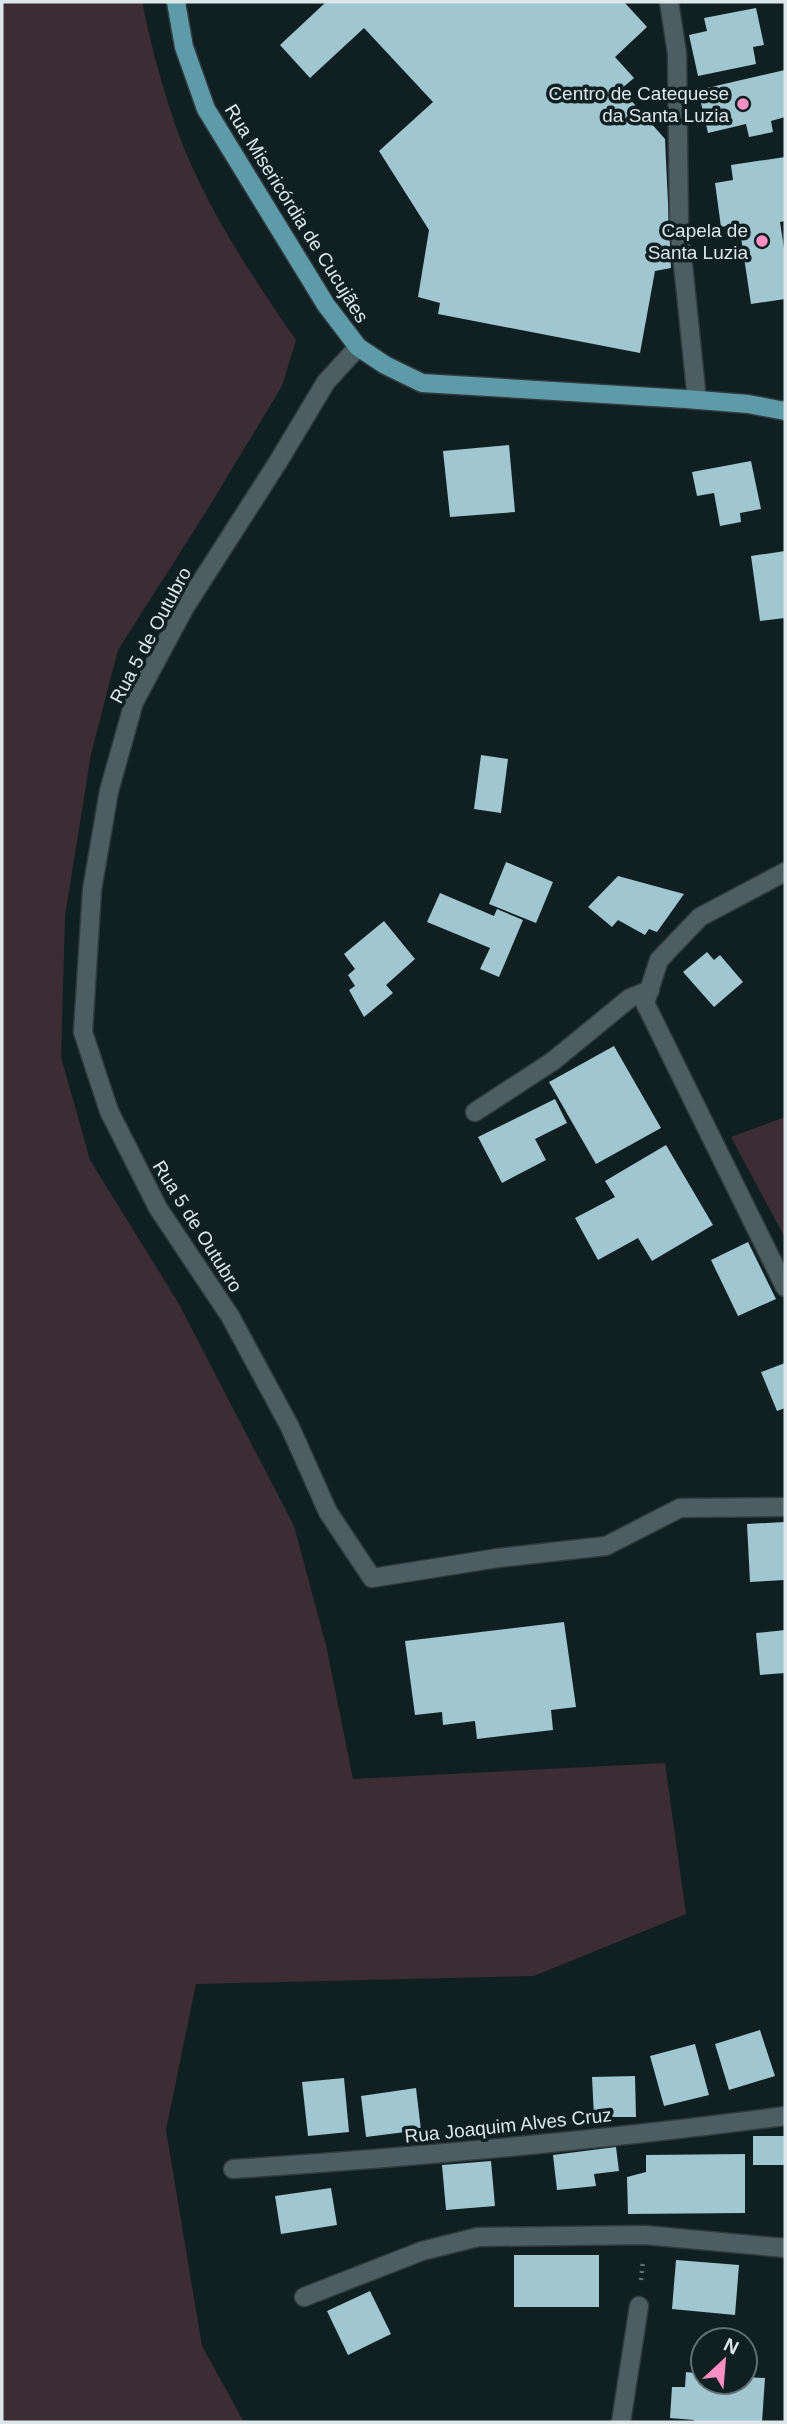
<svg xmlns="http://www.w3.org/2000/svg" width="787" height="2424" font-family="Arial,sans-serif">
<rect width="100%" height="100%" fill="#101f22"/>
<g fill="#3c2c34">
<path d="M2 2H142C149 36 158 72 169 106 195 191 246 268 296 340L282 386 209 507 118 650 91 754 65 916 61 1057 90 1160 179 1304 294 1526 326 1645 353 1779 665 1763 686 1914 534 1976 196 1984 166 2130 202 2346 244 2422H2Z"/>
<path d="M785 1117V1238L731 1137Z"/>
</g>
<g fill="#a0c6cf">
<path d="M326 2H626L625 3 647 27 615 57 634 78 621 89 665 139 671 268 655 271 640 353 438 314 440 303 418 297 429 230 379 151 433 102 364 28 310 78 280 45Z"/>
<path d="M756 8 764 45 753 47 756 64 698 76 689 35 707 31 704 18Z"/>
<path d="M785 70V117L771 121 773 132 749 137 746 124 708 133 698 90Z"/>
<path d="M785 157V221L780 222 785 255V299L751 304 739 224 721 227 715 183 733 180 731 165Z"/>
<path d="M509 445 515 512 450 517 443 451Z"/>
<path d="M751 461 761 509 740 513 741 522 720 526 714 493 697 496 692 472Z"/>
<path d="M785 551V618L760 621 751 556Z"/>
<path d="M481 755 508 759 501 813 474 809Z"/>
<path d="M506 862 553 882 536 923 489 904Z"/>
<path d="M618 876 684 894 657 932 649 929 645 935 618 920 612 927 588 907Z"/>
<path d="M440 893 494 916 497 909 523 920 499 977 480 969 490 948 427 922Z"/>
<path d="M384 921 415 959 386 985 393 993 364 1017 349 990 355 986 348 975 355 969 344 954Z"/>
<path d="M707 952 714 960 720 955 743 982 714 1007 683 972Z"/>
<path d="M614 1046 661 1128 596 1164 549 1082Z"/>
<path d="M555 1099 567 1123 535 1139 546 1160 502 1183 478 1137Z"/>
<path d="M666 1145 713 1225 652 1261 638 1238 598 1260 575 1218 615 1197 605 1181Z"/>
<path d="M748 1242 776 1299 738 1316 711 1260Z"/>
<path d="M785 1363V1408L777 1411 761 1372Z"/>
<path d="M785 1522V1580L750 1582 747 1524Z"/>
<path d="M564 1622 576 1707 551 1710 553 1730 477 1739 475 1721 443 1725 442 1712 415 1715 405 1641Z"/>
<path d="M785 1630V1673L760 1675 756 1633Z"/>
<path d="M760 2030 775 2076 729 2090 715 2044Z"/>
<path d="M695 2044 709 2095 664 2106 650 2056Z"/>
<path d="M635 2076 636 2117H594L592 2077Z"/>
<path d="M344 2078 349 2132 308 2136 302 2082Z"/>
<path d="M416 2088 421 2130 366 2137 361 2096Z"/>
<rect x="753" y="2136" width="32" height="29"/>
<path d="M616 2147 619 2171 594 2174 596 2186 557 2190 553 2155Z"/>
<path d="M745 2154V2213L628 2214 627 2177 646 2172V2155Z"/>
<path d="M491 2161 495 2206 446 2210 442 2165Z"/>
<path d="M331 2188 337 2225 281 2234 275 2196Z"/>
<rect x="514" y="2255" width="85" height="52"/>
<path d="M676 2260 739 2265 735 2315 672 2309Z"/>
<path d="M370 2291 391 2334 348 2355 327 2311Z"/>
<path d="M686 2372 703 2374V2382H745V2377L765 2378 762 2422H694V2420L670 2418 672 2387H685Z"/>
</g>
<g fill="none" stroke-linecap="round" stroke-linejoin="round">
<defs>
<g id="minor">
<path d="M669 2 677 53 679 225 697 400"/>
<path d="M358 347 326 382 278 462 185 607 134 702 109 791 92 890 83 1032 109 1111 158 1208 230 1316 290 1427 328 1512 372 1578 498 1558 606 1546 680 1508 785 1507"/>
<path d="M785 872 700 917 659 960 645 1003 785 1287"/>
<path d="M475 1112 553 1061 630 998 650 990"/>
<path d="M233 2169C418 2157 602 2140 785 2116"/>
<path d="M304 2297 422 2251 478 2237 645 2235 785 2248"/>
<path d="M621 2422 639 2306"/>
</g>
<path id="major" d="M176 2 184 47 206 109 326 305 358 347 385 365 422 383 686 399 748 404 785 411"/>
</defs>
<use href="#minor" stroke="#313a3d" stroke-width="21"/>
<use href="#major" stroke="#313a3d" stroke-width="21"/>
<path stroke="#637072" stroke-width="4.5" stroke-dasharray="2 5" stroke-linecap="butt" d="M641 2280 643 2261"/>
<use href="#minor" stroke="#4d5e62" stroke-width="18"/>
<use href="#major" stroke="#5e9ba9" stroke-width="18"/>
</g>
<g fill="#fb8fc4" stroke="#101f22" stroke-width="2.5">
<circle cx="743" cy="104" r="7"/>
<circle cx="762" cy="241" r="7"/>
</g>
<g text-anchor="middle" stroke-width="7" stroke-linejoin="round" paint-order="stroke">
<g font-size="19" fill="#dde7e9" stroke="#101f22" text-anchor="end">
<text x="729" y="100">Centro de Catequese<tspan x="729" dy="22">da Santa Luzia</tspan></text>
<text x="748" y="237">Capela de<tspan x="748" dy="22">Santa Luzia</tspan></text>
</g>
<g font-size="19" fill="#dde7e9" stroke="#101f22">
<text transform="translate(297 213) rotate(58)" y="7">Rua Misericórdia de Cucujães</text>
<text transform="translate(150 635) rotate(-62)" y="7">Rua 5 de Outubro</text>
<text transform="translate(198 1226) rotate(58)" y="7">Rua 5 de Outubro</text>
<text transform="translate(508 2125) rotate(-6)" y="7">Rua Joaquim Alves Cruz</text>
</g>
</g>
<rect width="787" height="2424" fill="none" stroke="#dde7e9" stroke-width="7"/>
<g transform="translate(724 2361) rotate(26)"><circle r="33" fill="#101f22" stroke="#626f72" stroke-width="2"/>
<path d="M0-5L12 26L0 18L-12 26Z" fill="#fb8fc4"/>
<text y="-10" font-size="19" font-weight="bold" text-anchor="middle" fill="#dde7e9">N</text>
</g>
</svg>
